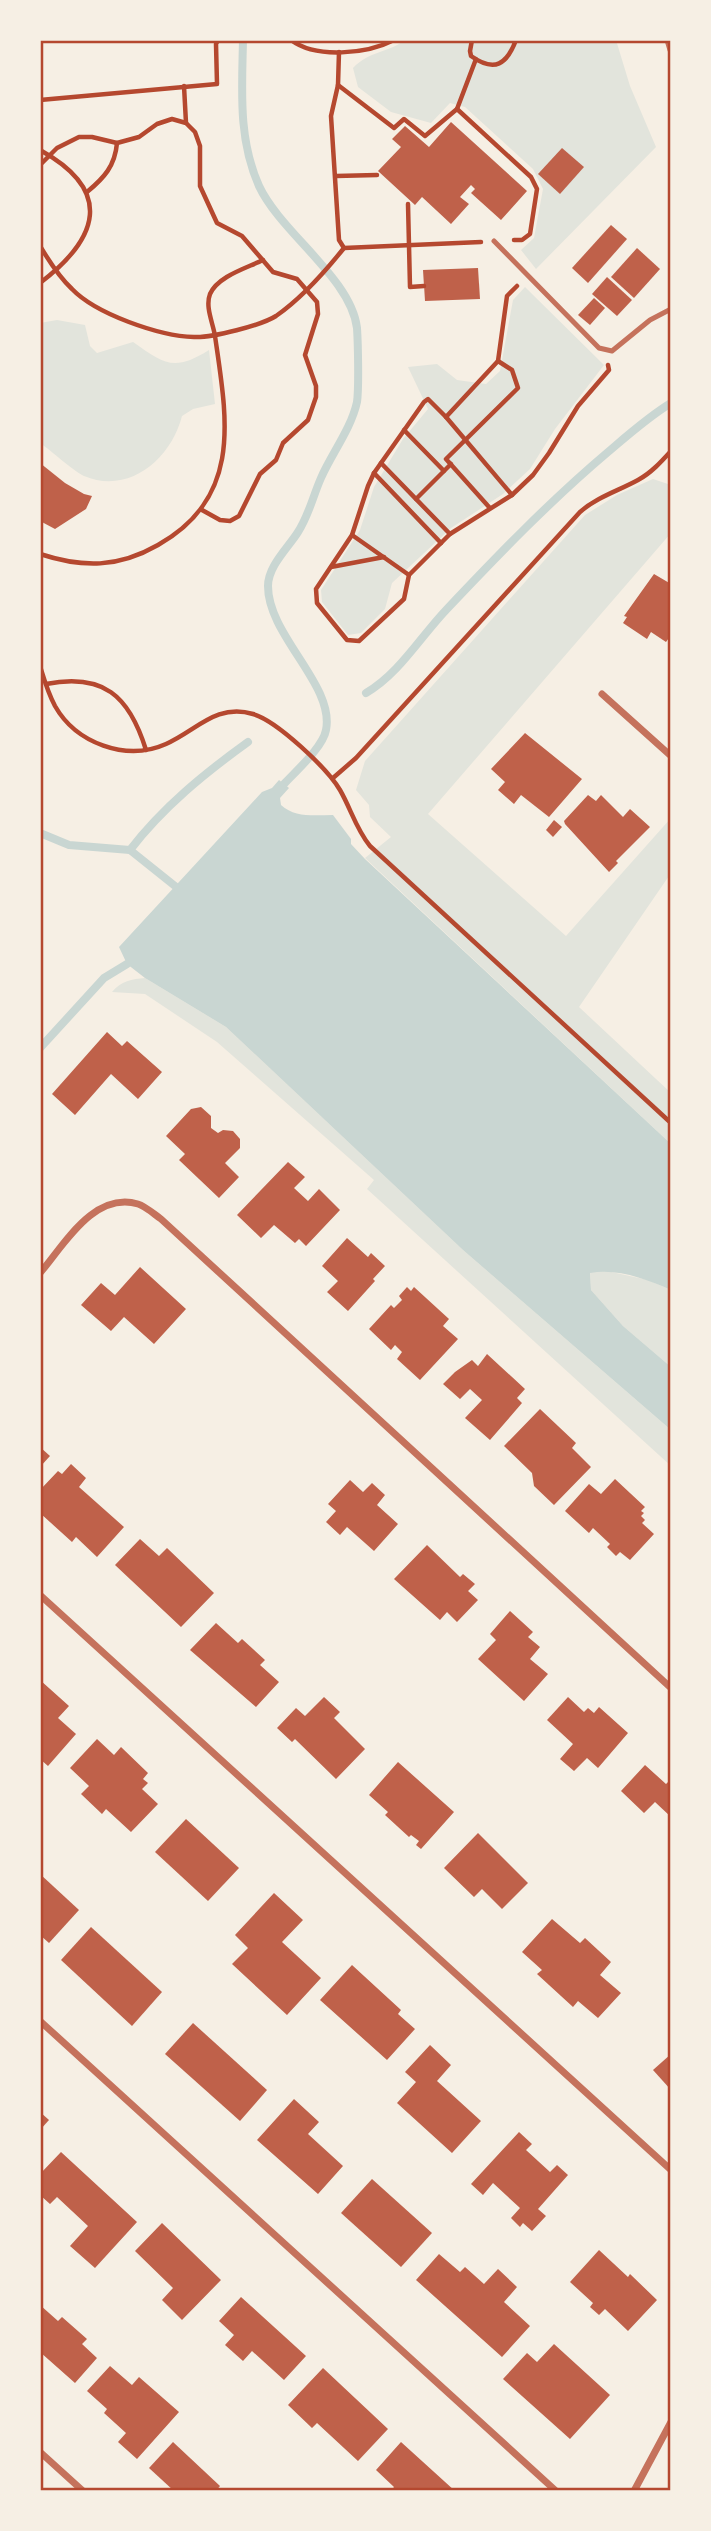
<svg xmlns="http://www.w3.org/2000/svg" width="711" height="2531" font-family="Montserrat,sans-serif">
<rect width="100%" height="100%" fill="#f6efe4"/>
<g fill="#e2e4dc">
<path d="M405 40H616L630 86 656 147 536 269 521 250 534 238 543 189 533 169 465 107 450 103 431 123 391 112 358 87 353 68C369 51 388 53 405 40Z"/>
<path d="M525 287 604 365 555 429 530 469 503 494 451 528 392 583 385 609 361 633 348 635 322 602 321 590 360 530 374 487 403 439 428 409 408 367 437 364 457 380 486 384 500 371 513 300Z"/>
<path d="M57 320 85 325 90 346 97 353 133 342C164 364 174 372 209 350L215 404 193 409 182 416C171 459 129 495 84 476 72 470 53 452 40 443V323Z"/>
<path d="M653 479 671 485V533L428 814 566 936 671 818V873L579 1007 671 1093V1144L365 858 391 837 370 817 369 805 356 790 365 761 585 515 617 495Z"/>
<path d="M145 978 226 1027 463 1250 671 1430V1466L367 1189 374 1180 217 1042 145 994 112 992C121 981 132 979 145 978Z"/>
<path d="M607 1271 648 1280 671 1290V1367L623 1326 591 1290 590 1272Z"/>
</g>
<path fill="#c9d6d2" d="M279 780 289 788 280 798 281 805C295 818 314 815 333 815L351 839V844L365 859 671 1144V1290C646 1279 617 1268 590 1273L591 1290 623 1326 671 1367V1430L463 1250 226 1027 145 978 127 964 119 947 262 792 272 788Z"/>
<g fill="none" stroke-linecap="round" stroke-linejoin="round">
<g stroke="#c9d6d2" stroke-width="8">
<path d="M243 40C242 90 238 139 259 186 281 233 351 278 357 328 358 343 359 388 357 402 351 429 332 453 321 478 313 496 309 515 298 532 288 548 268 566 268 586 268 636 335 685 326 730 323 747 296 771 284 784"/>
<path d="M366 693C399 674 421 636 447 609 499 554 550 501 608 452 628 435 648 417 671 403"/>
<path d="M40 833 69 845 130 850 175 886"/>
<path d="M130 850C163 807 205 773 248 742"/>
<path d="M40 1048 104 978 127 964"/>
</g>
</g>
<g fill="#bf614a">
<path d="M451 122 527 191 501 220 471 193 475 189 471 185 460 197 469 204 451 224 422 197 415 205 378 171 401 147 392 139 405 126 429 147Z"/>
<path d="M562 148 584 167 560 194 538 174Z"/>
<path d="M611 225 627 239 588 283 572 268Z"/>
<path d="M637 248 660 269 634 298 611 277Z"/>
<path d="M478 268 480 299 425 301 423 270Z"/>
<path d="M607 277 632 300 617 316 592 294Z"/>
<path d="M594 298 605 308 590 325 578 315Z"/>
<path d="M40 463 65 483 84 494 92 496 86 509 55 529 40 521Z"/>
<path d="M654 574 671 584V635L666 642 651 632 647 639 623 623 627 617 624 616Z"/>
<path d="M525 733 582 779 549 817 521 795 514 804 498 790 505 782 491 769Z"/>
<path d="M588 795 596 801 601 795 623 817 630 809 650 827 616 861 618 863 609 872 565 824 564 821Z"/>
<path d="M554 820 562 827 553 837 546 830Z"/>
<path d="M107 1032 122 1046 127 1041 162 1072 138 1099 111 1074 75 1115 52 1094Z"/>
<path d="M201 1107 211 1116V1128L218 1133 223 1130 233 1131 240 1139V1148L225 1163 239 1177 219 1198 179 1160 185 1154 166 1136 191 1109Z"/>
<path d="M288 1162 305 1177 294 1188 308 1201 319 1189 340 1210 306 1246 299 1239 295 1243 274 1225 261 1238 237 1215Z"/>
<path d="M347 1238 368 1257 371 1253 385 1266 373 1279 375 1281 348 1311 327 1292 338 1281 322 1266Z"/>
<path d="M140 1267 186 1309 154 1344 124 1317 111 1331 81 1305 101 1283 115 1295Z"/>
<path d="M407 1287 411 1291 414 1287 449 1319 443 1326 458 1339 420 1380 397 1359 402 1352 395 1345 391 1350 369 1329 391 1305 394 1308 402 1300 399 1296Z"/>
<path d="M487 1354 525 1389 517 1398 522 1403 490 1440 465 1418 482 1400 470 1389 460 1399 443 1384 455 1372 472 1360 478 1366Z"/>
<path d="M540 1409 576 1443 572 1448 591 1467 554 1505 534 1486 532 1473 504 1446Z"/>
<path d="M40 1447 50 1456 40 1467Z"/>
<path d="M71 1464 86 1478 79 1487 124 1527 97 1557 76 1537 72 1542 40 1513V1490L58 1471 62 1474Z"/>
<path d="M615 1479 645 1507 641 1511 644 1513 641 1516 645 1520 642 1523 654 1534 630 1560 620 1552 616 1556 607 1547 610 1544 593 1528 589 1533 565 1511 589 1484 601 1494Z"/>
<path d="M350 1480 363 1492 372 1483 385 1495 377 1505 398 1524 374 1551 347 1527 340 1535 326 1522 336 1511 328 1504Z"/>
<path d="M140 1539 159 1556 167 1548 214 1593 181 1627 115 1565Z"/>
<path d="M427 1545 460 1577 463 1574 475 1584 468 1591 478 1600 457 1622 447 1612 440 1620 394 1579Z"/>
<path d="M510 1611 533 1632 528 1637 540 1647 530 1659 548 1674 524 1701 478 1659 496 1640 490 1634Z"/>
<path d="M216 1623 238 1643 242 1639 265 1660 260 1665 279 1682 256 1707 190 1650Z"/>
<path d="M40 1680 69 1706 58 1718 76 1734 48 1766 40 1759Z"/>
<path d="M324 1697 340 1712 334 1718 365 1749 336 1779 295 1739 292 1742 277 1728 296 1708 305 1716Z"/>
<path d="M568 1697 584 1712 588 1708 594 1713 599 1707 628 1733 598 1768 587 1758 574 1771 560 1759 573 1744 547 1720Z"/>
<path d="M97 1739 114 1755 121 1747 148 1773 143 1779 148 1783 142 1789 158 1804 131 1832 106 1809 102 1814 81 1794 89 1786 70 1768Z"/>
<path d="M398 1762 454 1812 421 1849 416 1845 419 1841 411 1835 409 1837 385 1815 388 1812 369 1795Z"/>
<path d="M645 1765 666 1784 671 1779V1817L655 1802 644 1813 621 1791Z"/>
<path d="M186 1819 239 1868 208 1901 155 1852Z"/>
<path d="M478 1833 528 1883 502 1909 482 1889 474 1897 444 1868Z"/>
<path d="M40 1874 79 1910 49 1943 40 1935Z"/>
<path d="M274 1893 303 1920 282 1942 321 1978 287 2015 232 1964 248 1948 235 1935Z"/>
<path d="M552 1919 580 1943 585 1938 611 1962 600 1975 621 1993 598 2018 578 2001 573 2007 537 1974 542 1970 522 1952Z"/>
<path d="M91 1927 162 1992 132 2026 61 1960Z"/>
<path d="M352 1965 401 2010 398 2014 415 2029 387 2060 320 2000Z"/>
<path d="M193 2023 267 2090 240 2121 165 2054Z"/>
<path d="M430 2045 451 2065 437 2081 481 2121 452 2153 397 2103 416 2082 405 2072Z"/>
<path d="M671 2054V2090L653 2070Z"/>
<path d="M294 2099 319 2122 308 2134 343 2166 318 2194 257 2140Z"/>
<path d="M40 2112 49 2120 40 2130Z"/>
<path d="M519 2132 532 2144 526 2150 550 2172 557 2165 568 2175 538 2209 546 2216 532 2231 523 2223 520 2227 511 2218 520 2208 493 2183 483 2195 471 2184Z"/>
<path d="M61 2152 137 2222 95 2268 70 2246 88 2226 57 2197 50 2204 40 2195V2174Z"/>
<path d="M372 2179 432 2233 401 2267 341 2213Z"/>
<path d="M162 2223 221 2280 182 2320 162 2300 173 2288 135 2251Z"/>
<path d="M599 2250 628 2277 630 2274 657 2300 628 2331 605 2309 599 2315 590 2307 593 2303 570 2282Z"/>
<path d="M439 2254 460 2272 465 2267 484 2284 498 2269 517 2287 504 2302 530 2326 502 2357 416 2280Z"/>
<path d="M241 2297 306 2356 284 2380 252 2351 243 2361 225 2345 234 2335 219 2321Z"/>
<path d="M40 2305 58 2321 62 2317 87 2339 82 2344 97 2358 75 2383 40 2352Z"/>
<path d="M554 2344 610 2395 570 2439 503 2379 527 2353 537 2362Z"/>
<path d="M110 2366 132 2385 139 2377 179 2412 137 2459 118 2442 126 2433 104 2413 107 2409 87 2391Z"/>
<path d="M323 2368 388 2429 358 2461 317 2423 312 2428 288 2405Z"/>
<path d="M173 2442 220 2486 216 2491H174L149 2468Z"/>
<path d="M401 2442 455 2491H391L394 2487 376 2470Z"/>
</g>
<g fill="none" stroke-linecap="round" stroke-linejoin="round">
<g stroke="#b5482f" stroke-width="4.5">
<path d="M291 40C316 59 367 54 394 40"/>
<path d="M472 40 470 51 471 56C495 73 507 64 516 40"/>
<path d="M339 52 338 85 331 116 339 240 344 248 481 242"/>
<path d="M338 85 394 128 404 119 425 136 457 109 531 177 537 189 530 234 522 240H514"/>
<path d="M184 86 186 123"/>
<path d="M40 100 217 84 216 44 218 40"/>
<path d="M457 109 476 59"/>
<path d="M40 150C114 191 99 238 40 283"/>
<path d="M40 165 57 148 79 137H92L117 143 139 137 157 124 172 119 186 123 195 132 200 146V186L217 223 242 236 273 272 297 279 317 302 318 314 305 355 316 386V397L308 420 283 443 276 460 260 474 239 516 230 521 220 520 202 510"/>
<path d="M336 176 377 175"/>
<path d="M87 192C104 178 115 166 117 143"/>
<path d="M408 204 410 287 424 286"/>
<path d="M40 246C49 261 59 277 72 289 96 314 159 336 194 337 212 338 262 325 276 316 302 298 324 273 344 248"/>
<path d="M517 286 507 296 498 361 446 417 428 399 424 402 374 473 368 486 352 535 316 589 317 603 347 640 359 641 404 599 409 575 450 534 512 495 533 475 549 453 578 406 609 370 608 365"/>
<path d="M446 417 512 495"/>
<path d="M404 430 444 471"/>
<path d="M381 463 450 534"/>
<path d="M374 473 441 543"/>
<path d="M416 499 451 464"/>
<path d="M489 507 446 459 518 388 512 370 498 361"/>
<path d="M352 535 409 575"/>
<path d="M40 554C83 568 118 568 158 545 243 497 227 419 215 336 213 323 205 307 210 294 218 276 247 268 263 260"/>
<path d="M331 567 384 557"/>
<path d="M40 666C44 679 48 693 55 706 76 743 126 762 166 744 196 731 216 703 253 714 277 721 327 768 340 790 351 809 356 829 370 846L671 1123"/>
<path d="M46 684C103 673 129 695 146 750"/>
<path d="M333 778 356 758 580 512C597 497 618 491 638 480 651 473 661 462 671 451"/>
</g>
<path stroke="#c5725c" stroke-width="5" d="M494 241 599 348 612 351 650 320 671 309"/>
<g stroke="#c5725c" stroke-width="7">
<path d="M668 40 671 50"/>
<path d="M602 694 671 756"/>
<path d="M40 1273C64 1245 94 1191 138 1204 145 1206 154 1214 161 1219L671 1688"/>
<path d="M40 1595 671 2170"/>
<path d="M40 2021 556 2491"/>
<path d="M40 2452 83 2491"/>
<path d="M634 2491 671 2422"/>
</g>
</g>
<rect width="711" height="2531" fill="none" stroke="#f6efe4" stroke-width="84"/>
<rect x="42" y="42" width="627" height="2447" fill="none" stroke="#b5482f" stroke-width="2.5"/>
</svg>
